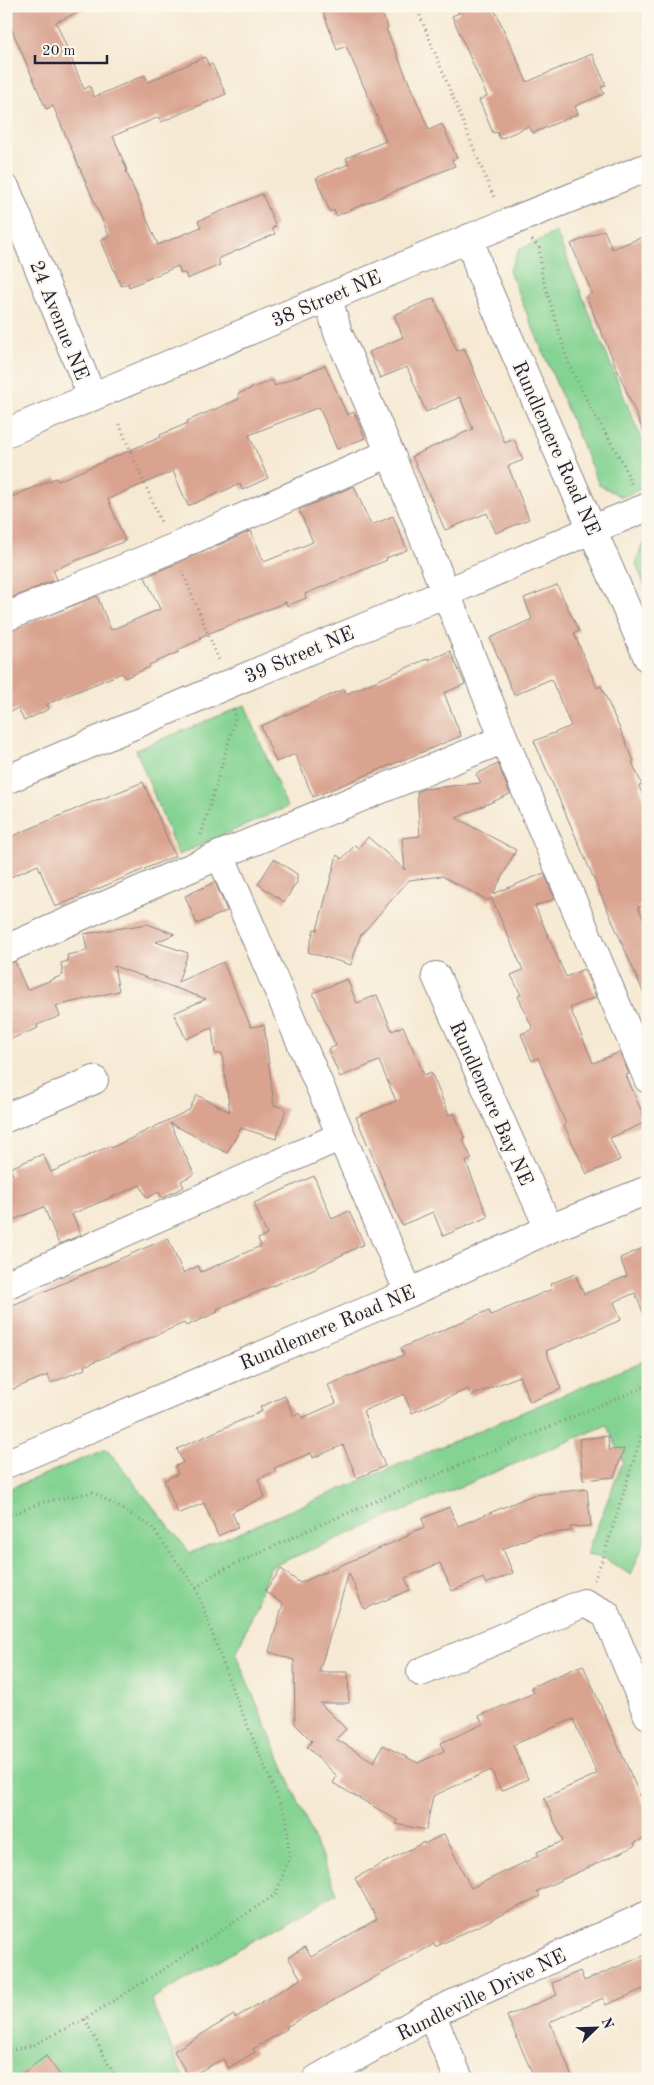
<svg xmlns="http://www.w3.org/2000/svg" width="654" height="2085" font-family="'Old Standard TT',serif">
<rect width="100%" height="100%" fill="#fbf7ec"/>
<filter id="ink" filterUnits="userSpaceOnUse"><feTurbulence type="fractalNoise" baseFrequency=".02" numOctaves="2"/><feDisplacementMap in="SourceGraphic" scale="10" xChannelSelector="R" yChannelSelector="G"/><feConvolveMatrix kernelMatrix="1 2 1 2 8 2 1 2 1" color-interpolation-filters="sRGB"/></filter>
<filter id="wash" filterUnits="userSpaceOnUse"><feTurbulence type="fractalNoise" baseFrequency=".0096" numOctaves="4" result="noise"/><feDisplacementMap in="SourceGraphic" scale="20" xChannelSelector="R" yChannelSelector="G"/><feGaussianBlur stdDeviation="1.12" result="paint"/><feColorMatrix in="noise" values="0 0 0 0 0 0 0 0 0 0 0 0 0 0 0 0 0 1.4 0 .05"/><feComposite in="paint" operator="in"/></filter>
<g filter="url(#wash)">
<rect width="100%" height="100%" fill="#f6e9d3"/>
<g fill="#85d393" stroke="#547a67">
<path d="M556 232 648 455V486L622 497 599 485 509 271 519 250Z"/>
<path d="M648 542V593L636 564 642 545Z"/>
<path d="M245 705 287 807 178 855 136 750Z"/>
<path d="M648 1359V1533L631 1575 604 1558 586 1555 623 1461 607 1425 270 1567 236 1655 337 1893 151 1999 184 2079H59L45 2061 13 2079H6V1490L107 1449 190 1553Z"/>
</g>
<g id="blocks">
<g fill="#d9a38f">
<path d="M6 6H92L56 22 84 89 90 86 94 97 145 75 148 82 205 57 209 66 212 64 226 94 161 122 159 117 113 136 127 170 126 171 158 245 201 227 198 221 262 194 276 226 272 228 275 234 218 259 220 265 187 279 185 273 181 274 178 266 129 287 128 283 121 286 101 240 109 236 53 106 46 109 6 16Z"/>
<path d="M321 6H379L388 28 386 29 429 130 442 124 457 158 452 160 455 166 336 216 334 210 330 212 316 178 349 164 346 158 386 141 377 120 378 119 346 46 337 50Z"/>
<path d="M456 6H493L527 82 592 54 606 85 601 87 604 94 575 106 578 114 533 133 529 126 500 139 497 132 493 133 479 100 487 96 452 16 459 13Z"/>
<path d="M604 230 612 249 648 235V442L586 296 592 293 571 244Z"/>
<path d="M434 298 457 351 464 348 505 443 514 439 523 460 508 466 529 519 496 533 487 513 445 530 412 456 473 429 460 397 426 412 407 367 380 378 369 352 403 337 394 315Z"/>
<path d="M325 365 347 415 354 412 365 438 337 449 319 407 249 435 268 478 242 490 240 484 188 506 173 471 108 499 125 541 53 570 57 579 6 600V499L56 478 58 481 161 437 160 435 188 423 187 421 239 399 238 394 272 380 275 386Z"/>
<path d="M354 486 370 523 372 525 393 516 407 550 386 558 387 560 305 594 306 598 287 606 286 602 200 637 201 639 178 650 179 652 149 665 150 667 125 678 122 673 47 704 49 709 24 721 18 708 6 714V632L97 596 111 630 160 609 145 577 251 531 264 562 313 542 299 510Z"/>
<path d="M557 585 579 631 574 633 597 688 601 686 634 761 632 762 642 785 639 786 648 807V903L638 907 648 929V1003L534 741 571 726 551 679 514 695 490 638 532 619 524 598Z"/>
<path d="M450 651 465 684 444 693 461 736 313 797 295 754 276 762 261 726 344 689 346 694 429 658V660Z"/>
<path d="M498 764 510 794 456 818 516 850 493 894 544 873 555 899 535 906 566 977 584 969 596 997 570 1008 593 1063 620 1052 629 1074 626 1075 646 1122 610 1138 620 1160 587 1174 564 1125 566 1124 538 1058 532 1061 521 1034 533 1029 518 996 521 995 511 975 523 970 491 897 489 901 442 876 409 880 360 936 351 965 308 952 314 929 317 930 337 855 342 859 355 845 358 848 368 837 405 870 402 838 420 836 417 792 423 789 481 783 476 774Z"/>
<path d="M143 782 175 856 55 907 38 865 6 879V839L99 799V800Z"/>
<path d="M274 859 297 874V882L284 902 258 884Z"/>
<path d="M215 882 227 911 197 924 185 896Z"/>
<path d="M147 924 175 934 156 942 188 953 178 982 223 962 251 1027 264 1025 274 1105 286 1109 276 1139 241 1128 227 1153 170 1123 194 1174 181 1181 184 1187 162 1198 159 1192 147 1198 140 1185 72 1214 81 1235 59 1244 44 1207 6 1223V1177L13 1174 10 1168 43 1154 51 1172 110 1146 111 1148 189 1110 197 1095 230 1112 222 1053 215 1054 212 1028 186 1039 174 1013 206 999 114 966 119 991 56 1006 60 1016 37 1025 38 1028 6 1041V964L15 962 27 990 63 975 61 963 68 961 67 955 87 951 84 934Z"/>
<path d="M347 979 357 1003 377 995 392 1031 403 1026 424 1075 431 1072 449 1115 454 1113 465 1139 463 1140 472 1159 466 1162 488 1217 443 1236 433 1212 402 1225 356 1117 396 1101 379 1061 340 1077 328 1049 336 1046 313 993Z"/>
<path d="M314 1176 332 1219 349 1211 364 1244 313 1269 217 1309 218 1312 186 1326 184 1323 84 1366 85 1369 51 1383 48 1375 6 1392V1308L168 1238 183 1273 198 1266 201 1272 261 1246 258 1239 267 1235 254 1203Z"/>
<path d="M648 1246V1324L635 1293 614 1302 621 1320 546 1351 561 1389 530 1402 519 1376 471 1396 468 1389 412 1413 404 1394 363 1411 385 1466 357 1478 343 1445 313 1458 311 1453 274 1468 276 1471 258 1479 265 1497 232 1512 238 1527 218 1536 204 1503 178 1514 164 1480 178 1474 175 1466 183 1463 177 1449 262 1411 260 1407 285 1396 294 1416 300 1413 302 1418 336 1403 328 1385 404 1355 401 1348 489 1310 491 1315 552 1289 550 1284 575 1274 584 1294 627 1276 620 1258Z"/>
<path d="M608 1436 609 1450 624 1449 614 1477 583 1480 579 1439Z"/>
<path d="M587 1489 591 1526 570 1527 571 1531 536 1535 503 1549 513 1573 486 1584 483 1578 452 1591 440 1563 405 1578 410 1590 364 1609 349 1573 319 1672H348L349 1703H320L346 1729 336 1739 374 1762 383 1745 418 1763 444 1751 441 1743 483 1724 479 1716 534 1693 531 1687 583 1665 648 1814V1837L634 1843 635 1846 537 1891 540 1896 435 1947 434 1944 286 2027 287 2029 253 2049 255 2052 228 2068 223 2059 189 2077 174 2051 234 2015 235 2018 301 1979 288 1957 305 1947 311 1957 377 1919 355 1878 424 1842V1844L444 1834 471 1888 538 1856 537 1852 563 1841 544 1798 597 1774 573 1719 513 1745 528 1779 501 1791 491 1770 433 1796 426 1830 396 1824 397 1820 333 1783 337 1776 307 1747 312 1741 295 1724 294 1660 269 1652 283 1604 265 1591 281 1569 300 1583 408 1536 407 1534 425 1527 422 1519 449 1507 458 1526 533 1495Z"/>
<path d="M648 1954V1987L606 2005 603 1998 550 2022 573 2079H535L507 2016 557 1995 552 1983 580 1971 584 1981Z"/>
<path d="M46 2056 63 2079H15Z"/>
</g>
</g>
</g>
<g filter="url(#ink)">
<use href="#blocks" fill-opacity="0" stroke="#8c8687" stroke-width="1"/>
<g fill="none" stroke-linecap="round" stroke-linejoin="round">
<defs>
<g id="minor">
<path d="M6 189 92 396"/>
<path d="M470 238 480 272 648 658"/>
<path d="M328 298 338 333 390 453 504 739 648 1079"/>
<path d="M6 433 470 238 648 167"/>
<path d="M6 617 173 548 390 453"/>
<path d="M6 780 229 684 446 593 593 529 648 507"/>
<path d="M220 855 409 1293"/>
<path d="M6 949 220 855 504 739"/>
<path d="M436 976 549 1229"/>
<path d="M6 1118 94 1080"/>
<path d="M6 1285 341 1136"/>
<path d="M6 1464 409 1293 549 1229 648 1190"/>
<path d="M421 1672 584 1603 606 1614 648 1715"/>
<path d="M431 2014 459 2079"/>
<path d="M317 2079 431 2014 648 1915"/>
</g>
</defs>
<use href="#minor" stroke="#8c8687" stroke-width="30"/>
<g stroke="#8c8687" stroke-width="3" stroke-dasharray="1 4" stroke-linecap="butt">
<path d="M416 6 491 191 496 200"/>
<path d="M532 240 539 247 542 276 569 364 591 409 623 463 632 486"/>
<path d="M119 424 162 524"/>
<path d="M182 571 219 660"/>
<path d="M201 835 235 720 233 709"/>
<path d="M6 1517 40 1503 93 1492 152 1527 196 1588 233 1691 287 1820 289 1858 276 1894 172 1964 85 2019 33 2045 6 2052"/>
<path d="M594 1580 603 1558 648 1414"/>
<path d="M196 1588 216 1573 322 1524 648 1385"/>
<path d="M85 2019 116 2079"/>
</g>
<use href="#minor" stroke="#fff" stroke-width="28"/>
</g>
</g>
<g text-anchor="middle" stroke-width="4" stroke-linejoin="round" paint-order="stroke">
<g font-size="20" fill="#22223b" stroke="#fbf7ec">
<text transform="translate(326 298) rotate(-23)" y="7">38 Street NE</text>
<text transform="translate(60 320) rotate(68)" y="7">24 Avenue NE</text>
<text transform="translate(557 448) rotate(66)" y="7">Rundlemere Road NE</text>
<text transform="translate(299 654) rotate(-23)" y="7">39 Street NE</text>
<text transform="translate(492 1103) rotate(66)" y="7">Rundlemere Bay NE</text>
<text transform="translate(327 1327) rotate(-23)" y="7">Rundlemere Road NE</text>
<text transform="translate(481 1994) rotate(-26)" y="7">Rundleville Drive NE</text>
</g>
</g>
<rect width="654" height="2085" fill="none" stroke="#fbf7ec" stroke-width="25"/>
<g transform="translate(596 2028) rotate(67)" stroke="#fbf7ec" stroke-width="4" paint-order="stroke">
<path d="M0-4L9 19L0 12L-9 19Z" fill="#22223b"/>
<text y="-8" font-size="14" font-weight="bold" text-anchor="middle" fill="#22223b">N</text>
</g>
<path d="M35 55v8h72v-8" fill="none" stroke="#22223b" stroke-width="2.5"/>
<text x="42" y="55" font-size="15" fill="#22223b" stroke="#fbf7ec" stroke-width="4" paint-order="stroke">20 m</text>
</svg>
